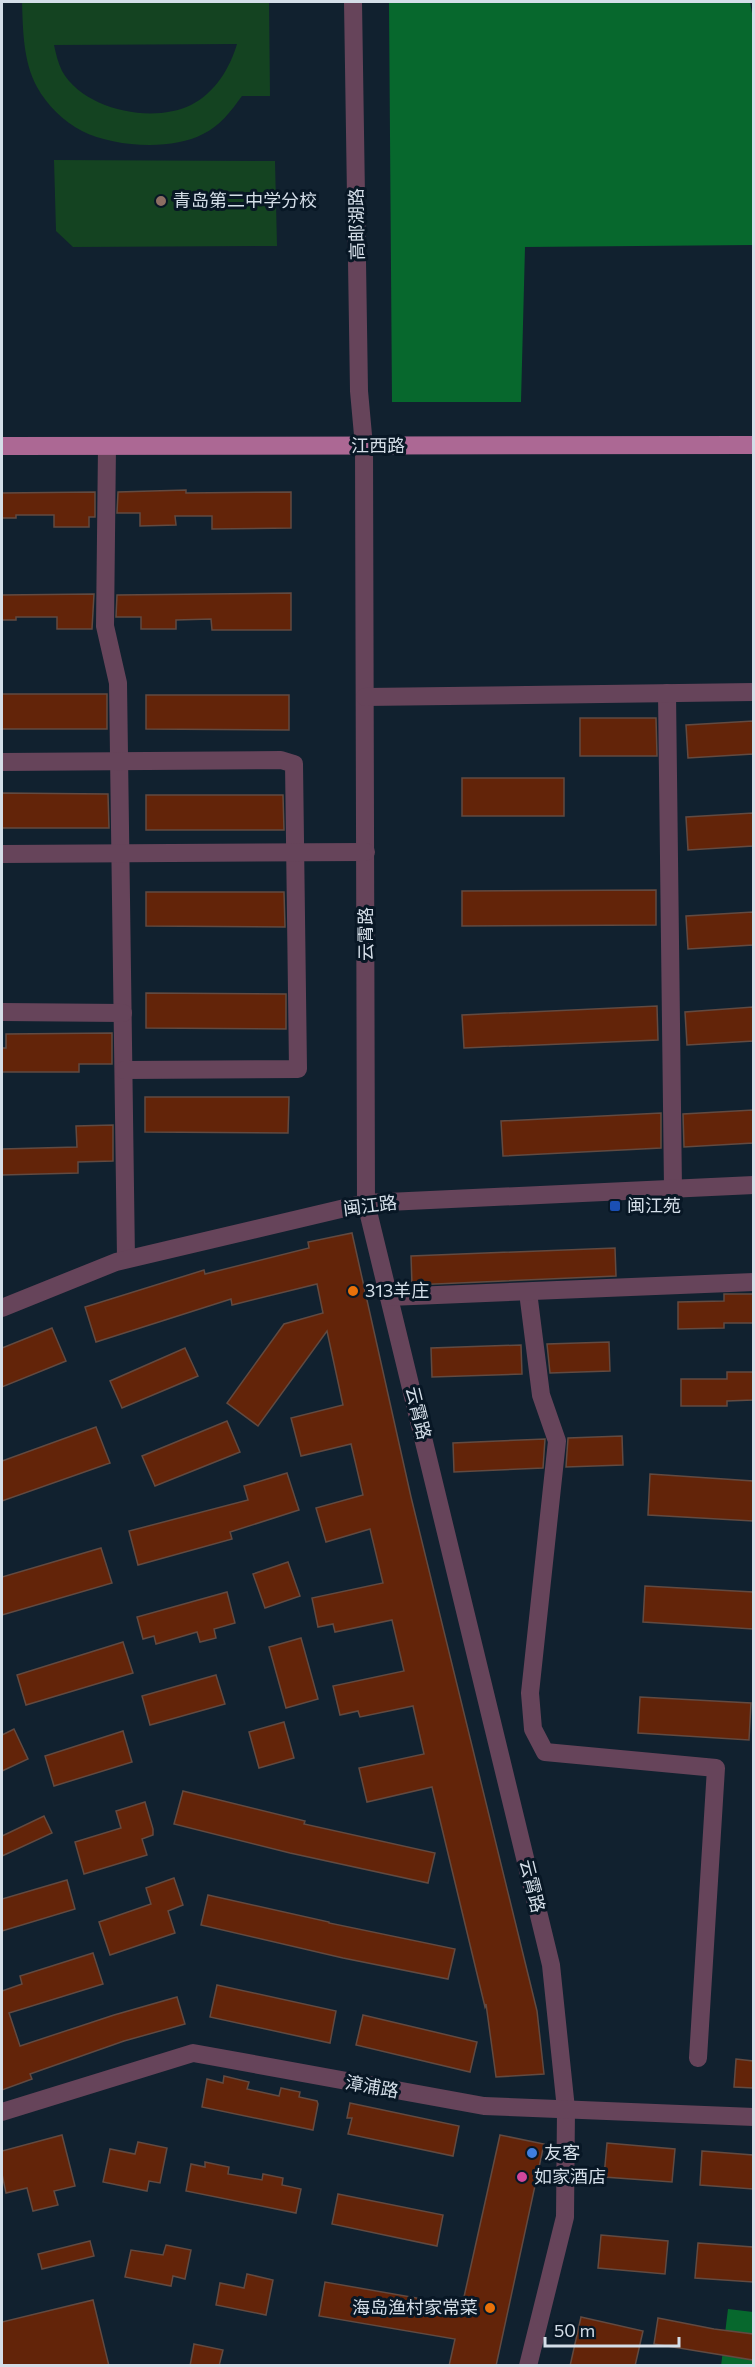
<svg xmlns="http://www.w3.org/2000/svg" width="755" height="2367" font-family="Commissioner,'Noto Sans SC',sans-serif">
<rect width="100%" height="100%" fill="#11212f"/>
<g fill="#144321" fill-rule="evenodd">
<path d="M22 2H269L270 96H242C231 111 220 126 203 134 171 151 114 147 82 131 63 121 47 105 37 87 23 61 23 30 22 2ZM237 44C230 68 215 93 191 105 152 124 84 110 62 71 58 63 56 54 54 45Z"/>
<path d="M54 160 275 161 277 246 73 247 56 231Z"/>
</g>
<g fill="#07682d">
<path d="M389 2H750L754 24 753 245 525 247 521 402H392Z"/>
<path d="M728 2309 753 2312V2365L721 2366Z"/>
</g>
<g fill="#632409" stroke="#624a41" stroke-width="1.5">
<path d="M186 490V493L291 492V528L212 529V516H175L176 525 140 526V513H117L118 492Z"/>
<path d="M95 492V517H89V527H54V515H16V518H2V493Z"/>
<path d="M291 593V630H212L211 619 176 620V629H141V617H116L117 595Z"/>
<path d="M94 594 92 629H57V617H16V620H2V595Z"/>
<rect x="2" y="694" width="105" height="35"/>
<path d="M146 695H289V730L146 729Z"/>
<path d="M580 718H656L657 756H580Z"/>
<path d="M753 721V754L688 758 686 725Z"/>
<rect x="462" y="778" width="102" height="38"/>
<path d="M2 793 108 794 109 828H2Z"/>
<path d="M146 795H283L284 830H146Z"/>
<path d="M753 813V846L688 850 686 817Z"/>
<path d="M656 890V925L462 926V891Z"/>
<path d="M146 892H284L285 927 146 926Z"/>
<path d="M753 912V945L688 949 686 916Z"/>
<path d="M146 993 286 994V1029L146 1028Z"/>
<path d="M657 1006 658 1040 464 1048 462 1015Z"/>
<path d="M753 1007V1041L687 1045 685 1012Z"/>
<path d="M112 1033V1064H79V1072H2V1048H6V1034Z"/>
<path d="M145 1097H289L288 1133 145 1132Z"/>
<path d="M753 1110V1143L684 1147 683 1114Z"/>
<path d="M661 1113V1148L503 1156 501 1121Z"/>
<path d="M113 1125V1161L78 1162V1173L2 1175V1149L77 1147 76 1126Z"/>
<path d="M352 1233 411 1497 537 2011 544 2074 496 2077 486 2004 485 2007 432 1787 367 1802 359 1768 424 1754 413 1706 360 1717 358 1711 340 1715 333 1686 404 1671 392 1620 335 1632 333 1624 318 1627 312 1598 383 1583 370 1529 326 1542 316 1508 363 1495 351 1444 301 1456 291 1418 343 1405 327 1331 258 1426 227 1403 284 1324 323 1313 317 1284 232 1305 231 1299 96 1342 85 1307 204 1270 205 1274 309 1248 308 1242Z"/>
<path d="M615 1248 616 1276 412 1285 411 1256Z"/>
<path d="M724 1294H753V1323H724V1328L678 1329V1302L724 1301Z"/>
<path d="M52 1328 66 1361 2 1387V1348Z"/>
<path d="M609 1342 610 1371 550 1373 547 1344Z"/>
<path d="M521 1345 522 1374 432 1377 431 1348Z"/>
<path d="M185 1348 198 1376 122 1408 110 1381Z"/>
<path d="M727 1372H753V1400L727 1401V1406H681V1379H727Z"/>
<path d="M227 1421 240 1452 155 1486 142 1456Z"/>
<path d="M96 1427 110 1463 2 1501V1461Z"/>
<path d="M622 1436 623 1465 566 1467 568 1438Z"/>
<path d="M545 1439 543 1468 454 1472 453 1443Z"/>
<path d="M287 1473 299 1510 230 1532 232 1539 138 1565 129 1531 248 1500 244 1486Z"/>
<path d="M650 1474 753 1481V1521L648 1515Z"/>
<path d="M101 1548 112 1583 2 1615V1577Z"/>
<path d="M288 1562 300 1596 265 1608 253 1574Z"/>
<path d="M645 1586 753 1592V1629L643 1622Z"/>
<path d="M227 1592 235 1623 214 1629 216 1638 200 1642 197 1632 156 1644 154 1636 143 1639 137 1617Z"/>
<path d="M301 1638 318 1699 286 1708 269 1647Z"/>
<path d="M123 1642 133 1673 26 1705 17 1675Z"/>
<path d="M216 1675 225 1704 150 1725 142 1696Z"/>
<path d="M640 1697 751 1703 749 1740 638 1733Z"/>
<path d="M284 1722 294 1758 259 1768 249 1732Z"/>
<path d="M14 1729 28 1759 2 1771V1735Z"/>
<path d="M123 1731 132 1762 54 1786 45 1756Z"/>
<path d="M183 1791 305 1821 304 1824 435 1853 428 1883 290 1853 174 1824Z"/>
<path d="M145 1802 153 1829V1835L142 1839 147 1855 84 1874 75 1842 121 1828 116 1811Z"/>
<path d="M44 1816 52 1833 2 1856V1836Z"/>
<path d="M174 1878 183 1905 168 1911 175 1933 110 1955 99 1922 151 1904 146 1888Z"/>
<path d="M67 1880 75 1909 2 1931V1899Z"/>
<path d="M208 1895 329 1922V1923L455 1949 448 1979 343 1958 201 1925Z"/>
<path d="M93 1953 103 1984 9 2013 20 2046 114 2015 177 1997 185 2024 124 2041 30 2074 32 2079 2 2090V1991L22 1984 20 1976Z"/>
<path d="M217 1985 336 2011 330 2043 210 2017Z"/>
<path d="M363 2015 477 2042 470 2072 356 2045Z"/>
<path d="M736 2059 753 2061V2088L734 2087Z"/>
<path d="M224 2076 249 2082 247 2089 279 2096 281 2088 300 2092 299 2097 317 2101 318 2104 313 2130 202 2107 207 2079 223 2083Z"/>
<path d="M350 2103 459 2126 453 2156 348 2134 352 2118H347Z"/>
<path d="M62 2135 75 2186 54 2191 58 2205 33 2211 27 2188 6 2193 2 2174V2151Z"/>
<path d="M500 2135 544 2144 496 2366H449L455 2339 319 2316 325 2282 462 2306Z"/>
<path d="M138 2142 167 2148 160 2183 149 2181 147 2191 103 2182 110 2149 135 2154Z"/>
<path d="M607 2143 675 2149 672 2182 604 2177Z"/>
<path d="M702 2151 753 2155V2189L700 2185Z"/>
<path d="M205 2162 229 2167 228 2174 262 2180 263 2174 283 2178 282 2185 301 2189 296 2213 186 2191 191 2164 205 2167Z"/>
<path d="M338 2194 443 2215 437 2246 332 2224Z"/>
<path d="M601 2235 668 2241 665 2274 598 2268Z"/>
<path d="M90 2241 94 2256 42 2269 38 2254Z"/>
<path d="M698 2243 753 2247V2282L695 2278Z"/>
<path d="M166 2245 191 2250 185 2279 173 2276 171 2286 125 2277 131 2250 163 2255Z"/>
<path d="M247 2274 273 2280 266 2315 216 2305 220 2283 244 2288Z"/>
<path d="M93 2300 109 2366H2V2322Z"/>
<path d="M581 2317 643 2331 635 2366H570Z"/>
<path d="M658 2318 714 2329 753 2334V2360L654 2344Z"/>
<path d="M194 2344 223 2350 219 2366H190Z"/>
</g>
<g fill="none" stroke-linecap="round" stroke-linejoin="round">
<g stroke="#66445a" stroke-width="18">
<path d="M353 2 359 391 364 446 366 1203 551 1965 566 2109 565 2217 528 2366"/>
<path d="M107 446 105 626 118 683 126 1259"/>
<path d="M667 693 673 1189"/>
<path d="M365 697 754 692"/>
<path d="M2 762 281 760 294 764 298 1069 124 1070"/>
<path d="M2 854 366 852"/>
<path d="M2 1012 123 1013"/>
<path d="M528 1292 541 1395 557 1441 530 1693 533 1729 545 1752 716 1768 698 2058"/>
<path d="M389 1297 754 1282"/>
<path d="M2 1308 116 1262 366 1203 754 1185"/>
<path d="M2 2112 193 2053 484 2106 754 2117"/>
</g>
<path stroke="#ac6894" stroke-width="18" d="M2 446 754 445"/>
</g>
<circle fill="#8d6e63" stroke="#081725" stroke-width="2" cx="161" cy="201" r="6"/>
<rect fill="#1a4fb4" stroke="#081725" stroke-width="2" x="609" y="1200" width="12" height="12" rx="3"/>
<g fill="#e8710a" stroke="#081725" stroke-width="2">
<circle cx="353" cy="1291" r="6"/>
<circle cx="490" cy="2308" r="6"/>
</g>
<circle fill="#3f7fe0" stroke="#081725" stroke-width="2" cx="532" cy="2153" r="6"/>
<circle fill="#d1479c" stroke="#081725" stroke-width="2" cx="522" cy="2177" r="6"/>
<g text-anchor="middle" stroke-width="6" stroke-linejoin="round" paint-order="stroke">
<g font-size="18" fill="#d4dee8" stroke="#081725" text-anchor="start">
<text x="173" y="207">青岛第二中学分校</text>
<text x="627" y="1212">闽江苑</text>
<text x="365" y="1297">313羊庄</text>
<text x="544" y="2159">友客</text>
<text x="534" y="2183">如家酒店</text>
<text x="478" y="2314" text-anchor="end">海岛渔村家常菜</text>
</g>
<g font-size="18" fill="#d4dee8" stroke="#081725">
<text transform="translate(357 224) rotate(-91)" y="6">高邮湖路</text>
<text x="378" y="452">江西路</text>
<text transform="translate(366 934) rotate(-90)" y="6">云霄路</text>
<text transform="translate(370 1206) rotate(-7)" y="6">闽江路</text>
<text transform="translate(418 1413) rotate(76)" y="6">云霄路</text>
<text transform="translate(532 1886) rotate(76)" y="6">云霄路</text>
<text transform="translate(372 2087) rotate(10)" y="6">漳浦路</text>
</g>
</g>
<rect width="755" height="2367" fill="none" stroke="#d4dee8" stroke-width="6"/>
<path d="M545 2337v9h134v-9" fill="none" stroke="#d4dee8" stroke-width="3"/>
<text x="554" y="2337" font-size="18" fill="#d4dee8" stroke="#081725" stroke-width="4.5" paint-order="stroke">50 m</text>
</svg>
